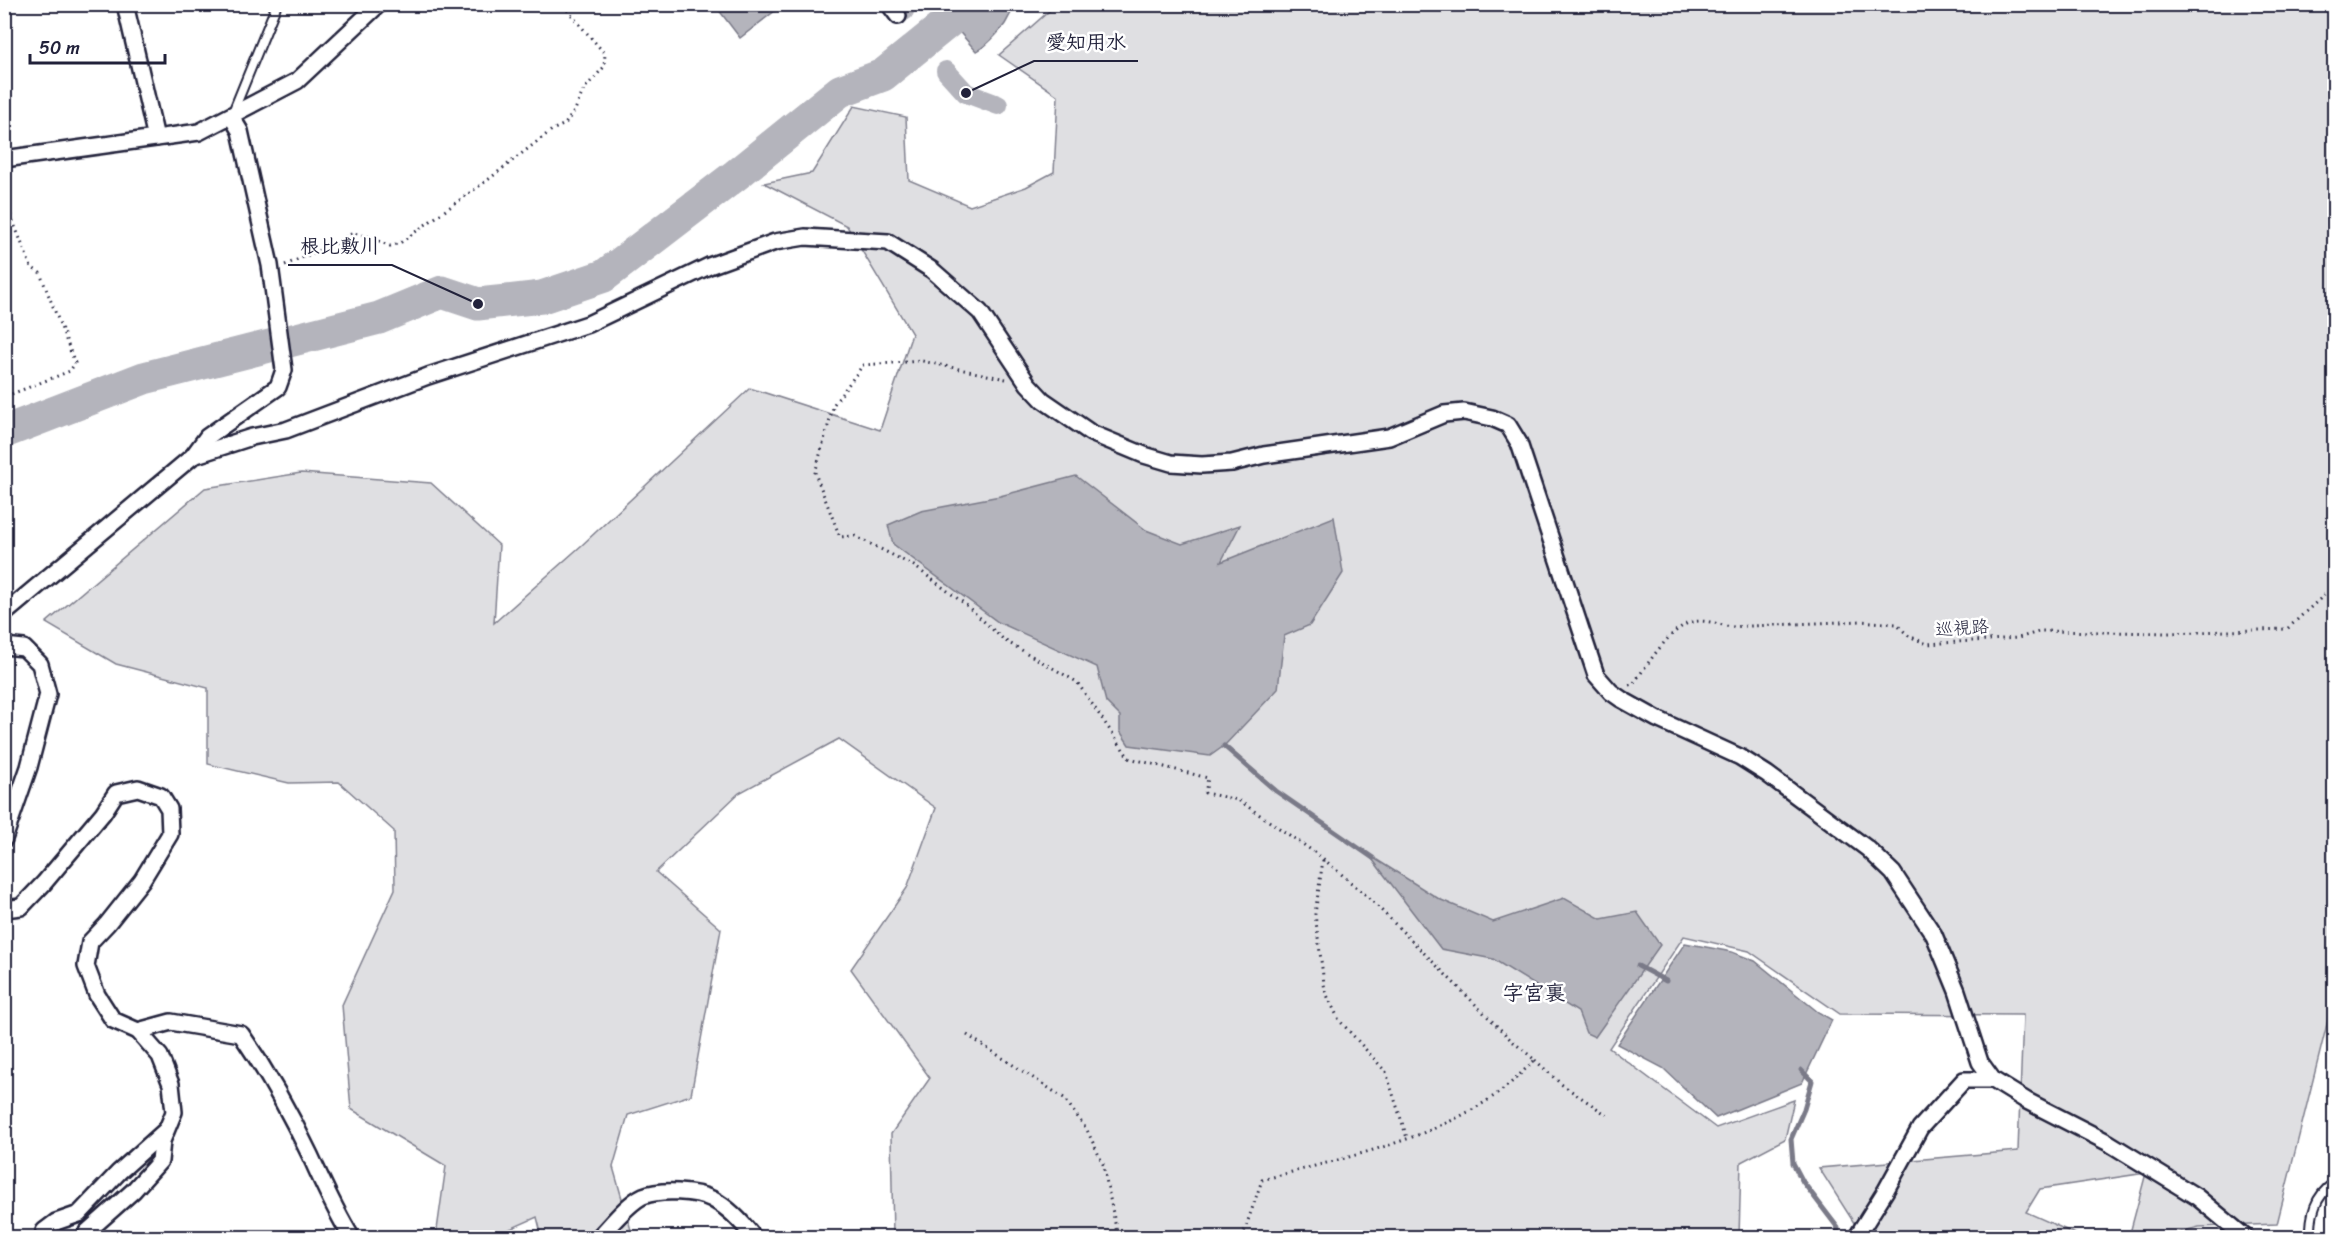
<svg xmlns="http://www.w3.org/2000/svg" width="2339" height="1242" font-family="Sriracha,'Klee One',sans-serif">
<rect width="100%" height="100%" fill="#fff"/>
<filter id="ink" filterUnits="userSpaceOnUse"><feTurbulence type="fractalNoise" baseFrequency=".0167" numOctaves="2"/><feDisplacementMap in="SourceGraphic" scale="12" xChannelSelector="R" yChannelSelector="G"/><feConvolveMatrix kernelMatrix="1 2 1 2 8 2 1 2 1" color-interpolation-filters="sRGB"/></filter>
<g filter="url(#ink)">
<path fill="#dfdfe2" stroke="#80808e" stroke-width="1.5" d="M1056 5H2334V996L2277 1224 2199 1227 2162 1237H2129L2146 1173 2040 1189 2026 1212 2082 1237H1863L1819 1168 2018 1151 2023 1015 1840 1014 1749 951 1684 936 1609 1048 1716 1128 1794 1100 1785 1139 1741 1162 1739 1237H893L891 1134 930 1078 851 969 907 888 936 808 839 739 739 793 656 872 721 929 691 1095 628 1115 613 1167 633 1237H542L537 1217 492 1237H436L446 1166 351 1109 342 1005 395 889 394 831 339 782 289 783 208 764V688L116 664 46 623 205 488 301 473 431 483 499 545 494 623 582 545 750 388 880 430 912 334 847 226 764 183 812 173 854 106 906 117 909 180 970 206 1026 187 1054 172 1058 96 999 55Z"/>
<g fill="#b4b4bc" stroke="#7a7a88" stroke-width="1.5">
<path d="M715 5H781L780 7 740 38Z"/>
<path d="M936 5V4L1019 5C1010 11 1010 16 1005 24 1000 31 984 49 976 51L955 27 950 29 939 13Z"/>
<path d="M1076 476 1146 530 1182 544 1240 525 1221 562 1334 517 1343 573 1310 625 1284 636 1278 689 1224 746 1210 756 1129 745 1120 731V716L1106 702 1097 667 998 622 893 544 888 525 921 511 1000 496Z"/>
<path d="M1369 855 1439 899 1493 922 1564 898 1601 919 1637 912 1660 945 1595 1037 1586 1033 1578 1012 1493 959 1441 949Z"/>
<path d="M1685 943 1732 952 1755 961 1818 1012 1832 1020 1802 1083 1716 1118 1663 1068 1617 1044Z"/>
</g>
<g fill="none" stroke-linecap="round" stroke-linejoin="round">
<g stroke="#7a7a88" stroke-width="5">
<path d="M1224 746 1276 791 1373 858"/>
<path d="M1638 966 1666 981"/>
<path d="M1801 1070 1812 1081 1804 1109 1791 1139 1793 1163 1803 1182 1838 1228 1836 1238"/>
</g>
<g stroke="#b4b4bc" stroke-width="20">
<path d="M901 4 904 11"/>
<path d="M946 71 966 93 998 105"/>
</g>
<path stroke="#b4b4bc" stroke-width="33" d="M4 432 144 378 379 318 442 292 478 304 542 297 604 276 736 175 840 91 883 75 952 19 954 4"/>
<defs>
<g id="lane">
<path d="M233 112 277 4"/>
<path d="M2311 1238C2310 1215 2315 1196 2334 1183"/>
</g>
<g id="street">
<path d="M125 4 156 138"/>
<path d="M889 4 898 16"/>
<path d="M4 159 199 132 297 81 379 4"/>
<path d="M193 456 252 437 286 430 428 376 588 324 709 266 775 242 805 237 888 242 932 270 980 312 1028 384 1043 400 1091 433 1144 455 1171 463 1202 465 1232 463 1264 455 1389 437 1444 414 1464 412 1492 418 1508 425 1519 443 1596 675 1611 692 1621 699 1657 719 1740 757 1767 774 1868 849 1893 873 1934 935 1957 991 1980 1062 1993 1080 2027 1101 2109 1143 2197 1197 2246 1238"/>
<path d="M4 614 193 456 207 437 278 387 284 370 270 265 240 131 231 116"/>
<path d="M4 646 24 648 40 664 48 694 29 767 4 839"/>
<path d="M4 909 21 907 44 883 103 813 116 793 138 788 161 796 169 809 170 834 142 880 107 924 90 942 86 966 97 995 113 1020 138 1031 171 1022 241 1034C267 1072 290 1113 310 1155 323 1183 335 1211 352 1238"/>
<path d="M43 1238 44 1231 56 1222 79 1214 119 1172 166 1130"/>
<path d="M88 1238 87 1232 133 1191 160 1161 162 1141 174 1112 171 1084 160 1056 138 1031"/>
<path d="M598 1238C610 1226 628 1203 643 1196 660 1189 697 1191 712 1199 729 1208 743 1223 754 1238"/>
<path d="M1856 1238 1886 1190 1920 1128 1964 1080H1993"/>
</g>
</defs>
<use href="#lane" stroke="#22223b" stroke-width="12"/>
<use href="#street" stroke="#22223b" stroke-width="20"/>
<g stroke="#22223b" stroke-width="3" stroke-dasharray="1.5 4.5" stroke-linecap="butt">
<path d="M916 4V5"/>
<path d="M4 198 31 267 40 273 75 363 70 371 4 397"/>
<path d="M285 265 334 244 353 233 367 236 390 246 400 243 489 179 552 130 565 124 575 110 584 89 604 67 605 54 562 4"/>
<path d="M1006 379 922 361 863 365 834 404 815 473 840 537 855 536 914 566 965 604 1004 640 1077 682 1129 758 1208 778 1205 793 1238 800 1320 856 1368 897 1511 1040 1535 1060C1524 1070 1513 1082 1501 1091 1434 1141 1341 1158 1262 1180L1242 1238"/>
<path d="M1629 685 1633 684C1647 666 1670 627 1692 622 1705 619 1718 624 1730 627L1861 621 1896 624 1909 636 1927 644 2018 638 2042 631 2168 633 2287 629 2334 586"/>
<path d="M1323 860 1315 914 1325 991 1339 1020 1386 1072 1407 1138"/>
<path d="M967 1035 1064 1098 1087 1130 1103 1164 1118 1238"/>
<path d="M1535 1060 1561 1084 1607 1115"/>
</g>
<use href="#lane" stroke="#fff" stroke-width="8"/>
<use href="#street" stroke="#fff" stroke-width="15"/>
</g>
</g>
<g text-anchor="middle" stroke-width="5" stroke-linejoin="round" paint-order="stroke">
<g font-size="18" fill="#22223b" stroke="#fff">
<text transform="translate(1962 628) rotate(-4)" y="6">巡視路</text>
</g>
<g font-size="21" font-weight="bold" fill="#22223b" stroke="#fff">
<text x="1534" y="1000">字宮裏</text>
</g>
</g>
<path fill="none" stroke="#22223b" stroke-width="2" d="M966 93L1034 61H1138M478 304L392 265H288"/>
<g fill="#22223b" stroke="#fff" stroke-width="2">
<circle cx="966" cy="93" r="6"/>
<circle cx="478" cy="304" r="6"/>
</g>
<g font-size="20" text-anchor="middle" font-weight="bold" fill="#22223b" stroke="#fff" stroke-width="5" stroke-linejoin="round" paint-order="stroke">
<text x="1086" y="49">愛知用水</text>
<text x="340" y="253">根比敷川</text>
</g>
<rect width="2339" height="1242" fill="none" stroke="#fff" stroke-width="24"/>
<rect x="12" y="12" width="2315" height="1218" fill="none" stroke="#22223b" stroke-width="2" filter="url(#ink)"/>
<path d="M30 54v9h135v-9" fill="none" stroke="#22223b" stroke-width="3"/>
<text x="39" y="54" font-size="18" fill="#22223b" stroke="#ffffff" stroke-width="4.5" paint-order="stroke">50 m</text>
</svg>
